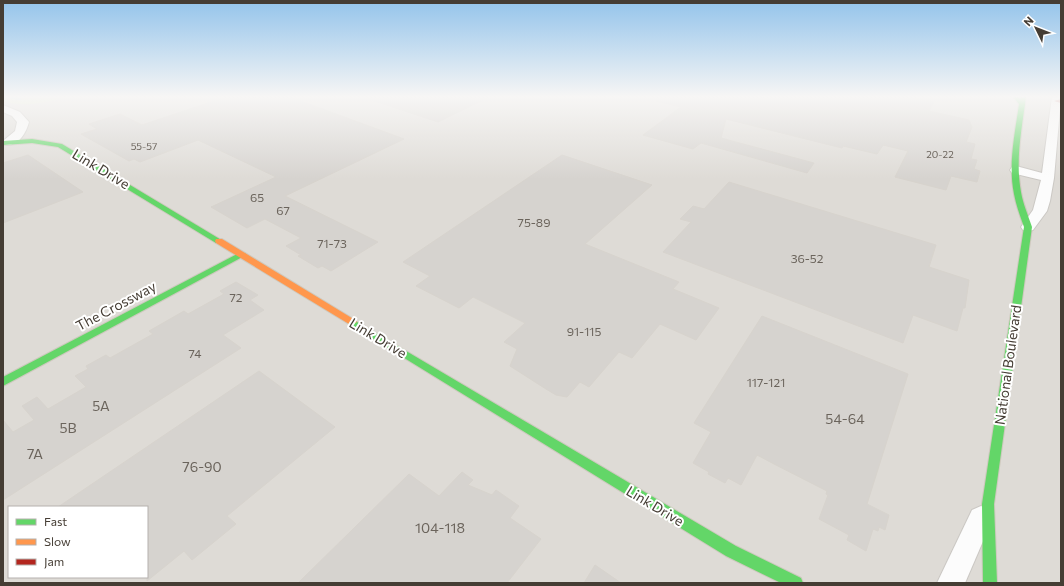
<svg xmlns="http://www.w3.org/2000/svg" width="1064" height="586" font-family="Commissioner,sans-serif">
<rect width="100%" height="100%" fill="#eeece8"/>
<path fill="#dedbd6" fill-rule="evenodd" d="M3 97H1061V583H3ZM9 507H147V577H9Z"/>
<path fill="#deeac6" d="M3 97H68C48 102 24 108 3 101Z"/>
<g fill="none" stroke-linecap="round" stroke-linejoin="round">
<path stroke="#b6dbef" stroke-width="2.5" d="M10 97 20 99"/>
</g>
<g fill="#d6d3cf" stroke="#d7d3cd">
<path d="M226 97H290L404 139 285 196 378 242 331 271 322 266 318 268 298 256 301 255 286 246 301 238 265 219 247 228 211 207 276 177 198 140 140 162 134 159 129 161 81 134 97 129 89 124 120 114 142 125Z"/>
<path d="M370 97H489L438 122 369 99Z"/>
<path d="M657 97H909L934 102 929 111 969 120 972 127 966 142 975 144 971 159 977 160 974 169 980 171 977 182 951 176 946 190 895 177 908 151 883 145 877 154 843 146 842 148 726 119 721 138 814 163 807 173 701 143 693 149 643 135 681 107 656 101Z"/>
<path d="M28 155 83 192 3 223V163Z"/>
<path d="M562 155 652 185 585 244 679 282 673 289 719 308 696 340 660 324 632 358 619 352 589 387 580 382 567 397 556 395 546 389 510 366 517 349 504 342 525 323 473 297 459 308 416 286 430 276 403 262Z"/>
<path d="M729 182 936 245 929 267 969 280 965 308H963L957 331 913 315 903 343 663 252 691 222 680 219 693 206 704 209Z"/>
<path d="M236 282 258 295 250 300 264 310 223 335 241 348 3 500V420L13 432 34 420 22 406 37 397 48 409 86 387 75 376 88 369 86 366 106 355 110 358 153 334 149 331 184 311 188 314 224 294 220 291Z"/>
<path d="M762 316 908 374 867 504 889 515 885 530 879 527 878 531 873 529 866 551 847 540 849 535 819 519 828 495 826 494 827 491 774 464 757 455 741 485 728 478 725 483 708 474 709 472 693 463 711 432 694 423Z"/>
<path d="M259 371 335 427 227 516 236 524 192 560 184 551 147 581V507H58Z"/>
<path d="M462 472 473 480 468 485 492 495 496 490 519 506 510 518 541 539 507 583H298L409 474 439 496Z"/>
<path d="M595 565 621 583H584Z"/>
</g>
<g fill="none" stroke-linecap="round" stroke-linejoin="round">
<defs>
<g id="street">
<path d="M1052 97H1061L1054 178 1050 201 1047 211 1033 230 1028 231 1023 230 1021 227 1033 210 1041 180 1012 173 1010 170 1012 167 1016 166 1042 173Z"/>
<path d="M3 105 20 112 29 122C26 133 18 148 4 144L3 141 15 131 17 122 12 116 3 112Z"/>
<path d="M981 506 990 510 993 518 965 583H937L972 510Z"/>
</g>
<g id="fast">
<path d="M1013 97H1018L1020 99 1021 97H1026C1022 128 1015 160 1021 192 1023 204 1028 215 1032 227L994 504 997 583H983L982 504 1024 227C1020 216 1016 205 1014 194 1008 164 1015 133 1019 104Z"/>
<path d="M32 139 62 144 223 241 222 243H216L58 147 32 143 3 145V141Z"/>
<path d="M239 253H245L246 255 3 386V377Z"/>
<path d="M352 319 736 546 801 578 803 583H781L726 556 349 324 347 322 349 320Z"/>
</g>
<path id="slow" d="M216 239H222L355 320 357 322 352 325 349 324 216 243 215 241Z"/>
<path id="jam" d="M1061 99V103L1054 101Z"/>
</defs>
<use href="#street" stroke="#cbc8c4" stroke-width="2"/>
<use href="#fast" stroke="#cec9be" stroke-width="2"/>
<use href="#slow" stroke="#cec9be" stroke-width="2"/>
<use href="#jam" stroke="#cec9be" stroke-width="2"/>
<use href="#street" fill="#fcfcfc" fill-rule="evenodd"/>
<use href="#fast" fill="#63d668" fill-rule="evenodd"/>
<use href="#slow" fill="#ff974d" fill-rule="evenodd"/>
<use href="#jam" fill="#b3261e" fill-rule="evenodd"/>
</g>
<linearGradient id="sky" x2="0" y2="1"><stop stop-color="#94c4eb"/><stop offset="0.54" stop-color="#f7f6f5"/><stop offset="1" stop-color="#f7f6f5" stop-opacity="0"/></linearGradient>
<rect width="1064" height="179" fill="url(#sky)"/>
<g text-anchor="middle" stroke-width="4" stroke-linejoin="round" paint-order="stroke">
<g font-size="10" fill="#6b645c">
<text x="144" y="150">55-57</text>
<text x="940" y="158">20-22</text>
</g>
<g font-size="12" fill="#6b645c">
<text x="257" y="202">65</text>
<text x="283" y="215">67</text>
<text x="534" y="227">75-89</text>
<text x="332" y="248">71-73</text>
<text x="807" y="263">36-52</text>
<text x="236" y="302">72</text>
<text x="584" y="336">91-115</text>
<text x="195" y="358">74</text>
<text x="766" y="387">117-121</text>
</g>
<g font-size="14" fill="#453d34" stroke="#fff">
<text transform="translate(101 169) rotate(31)" y="5">Link Drive</text>
<text transform="translate(116 306) rotate(-28)" y="5">The Crossway</text>
<text transform="translate(378 338) rotate(31)" y="5">Link Drive</text>
<text transform="translate(1008 365) rotate(-82)" y="5">National Boulevard</text>
<text transform="translate(655 506) rotate(31)" y="5">Link Drive</text>
</g>
<g font-size="14" fill="#6b645c">
<text x="101" y="411">5A</text>
<text x="845" y="424">54-64</text>
<text x="68" y="433">5B</text>
<text x="35" y="459">7A</text>
<text x="202" y="472">76-90</text>
<text x="440" y="533">104-118</text>
</g>
</g>
<rect width="1064" height="586" fill="none" stroke="#453d34" stroke-width="8"/>
<rect x="8" y="506" width="140" height="72" fill="#ffffff" stroke="#b5b1ae"/>
<rect x="16" y="519" width="20" height="6" fill="#63d668" stroke="#b5b1ae"/>
<text x="44" y="526" font-size="12" fill="#453d34">Fast</text>
<rect x="16" y="539" width="20" height="6" fill="#ff974d" stroke="#b5b1ae"/>
<text x="44" y="546" font-size="12" fill="#453d34">Slow</text>
<rect x="16" y="559" width="20" height="6" fill="#b3261e" stroke="#b5b1ae"/>
<text x="44" y="566" font-size="12" fill="#453d34">Jam</text>
<g transform="translate(1036 28) rotate(313)" stroke="#ffffff" stroke-width="3" paint-order="stroke">
<path d="M0-3L7 15L0 10L-7 15Z" fill="#453d34"/>
<text y="-6" font-size="11" font-weight="bold" text-anchor="middle" fill="#453d34">N</text>
</g>
</svg>
